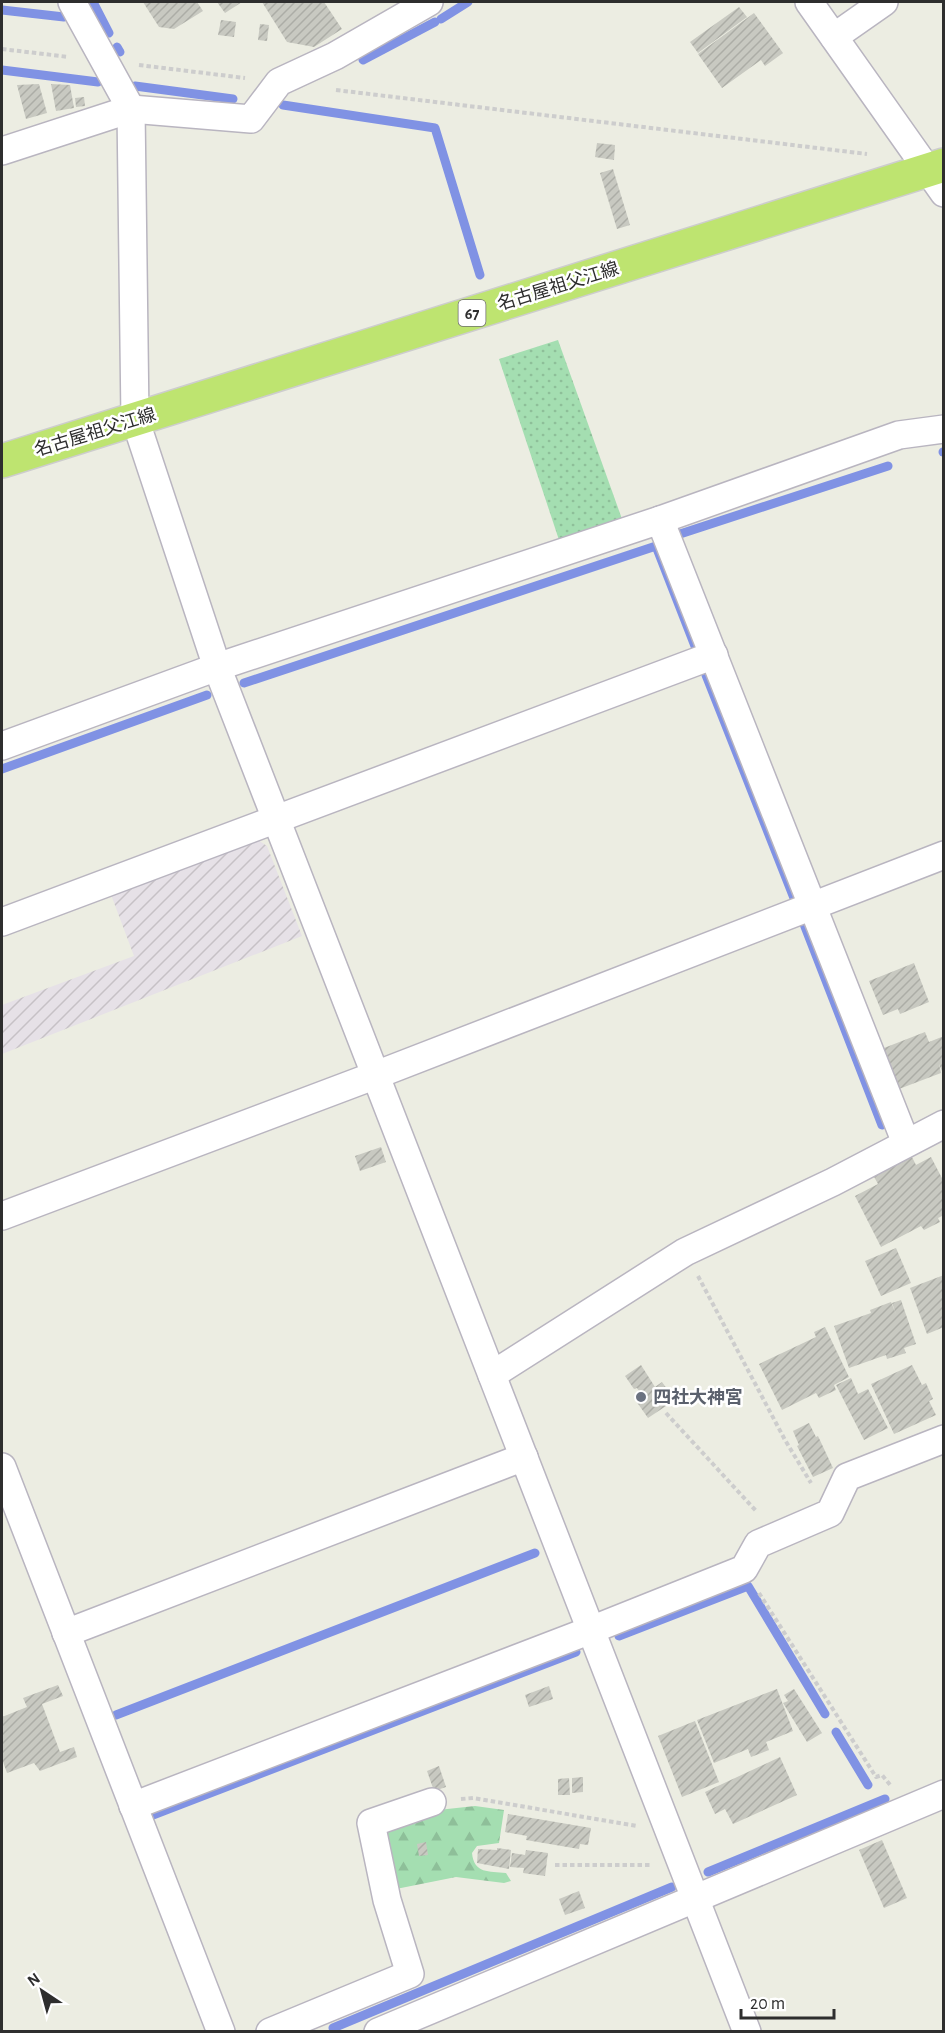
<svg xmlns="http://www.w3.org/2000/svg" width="945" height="2033" font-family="'Alegreya Sans','Noto Sans JP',sans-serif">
<defs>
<pattern id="industrial-furrows" width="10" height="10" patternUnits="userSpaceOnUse" patternTransform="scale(1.5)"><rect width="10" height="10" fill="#e6e1e7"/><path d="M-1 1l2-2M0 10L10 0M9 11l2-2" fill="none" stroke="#c6c1c6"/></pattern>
<pattern id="grass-dots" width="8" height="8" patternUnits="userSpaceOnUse" patternTransform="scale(1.5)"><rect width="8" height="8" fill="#a4deb1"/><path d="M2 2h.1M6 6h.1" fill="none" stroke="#8ebf99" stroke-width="1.8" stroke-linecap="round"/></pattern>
<pattern id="forest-firs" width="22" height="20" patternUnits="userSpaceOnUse" patternTransform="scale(1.5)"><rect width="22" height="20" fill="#a4deb1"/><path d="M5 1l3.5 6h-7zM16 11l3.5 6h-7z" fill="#8ebf99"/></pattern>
<pattern id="building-hatch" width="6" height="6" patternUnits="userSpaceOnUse" patternTransform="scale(1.5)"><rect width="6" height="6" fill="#c8c9c1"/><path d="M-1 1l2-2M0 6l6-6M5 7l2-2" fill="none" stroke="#acada6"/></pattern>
</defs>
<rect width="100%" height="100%" fill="#ecede2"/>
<path fill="url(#industrial-furrows)" d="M255 838 267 846 302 936 2 1054V1005L134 956 110 892Z"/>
<path fill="url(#grass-dots)" d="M558 340 622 519 559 540 499 359Z"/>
<path fill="url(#forest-firs)" d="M475 1806 504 1810 499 1843 477 1846 472 1853C474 1874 489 1871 506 1873L511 1881 504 1883 456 1877 396 1889 383 1829 438 1810Z"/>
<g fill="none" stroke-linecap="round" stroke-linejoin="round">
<g stroke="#8092e4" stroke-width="9">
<path d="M93 2 109 33"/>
<path d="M2 10 64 17"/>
<path d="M441 19 468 2"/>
<path d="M117 47 120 52"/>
<path d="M363 60 435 22"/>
<path d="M2 70 98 82"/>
<path d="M135 86 233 99"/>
<path d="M283 105 435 128 480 275"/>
<path d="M943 452H944"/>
<path d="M680 534 888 466"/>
<path d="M706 675 794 898"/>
<path d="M244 683 656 546 695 646"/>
<path d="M2 769 207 695"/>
<path d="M804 924 882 1125"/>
<path d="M619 1636 748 1586 825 1714"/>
<path d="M116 1715 535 1553"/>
<path d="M836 1732 868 1785"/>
<path d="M153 1815 576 1652"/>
<path d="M708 1872 885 1799"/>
<path d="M333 2028 672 1887"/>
</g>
</g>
<g fill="url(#building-hatch)">
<path d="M143 2H197L203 11 174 29 159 27Z"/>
<path d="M217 2H242L225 13Z"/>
<path d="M262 2H324L342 29 314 47 287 42Z"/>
<path d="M739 7 747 17 698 53 690 42Z"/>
<path d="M754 13 783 53 765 66 761 60 722 88 698 54Z"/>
<path d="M221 20 236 22 234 37 218 35Z"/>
<path d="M260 24 269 25 267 41 258 40Z"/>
<path d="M39 84 47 113 26 119 17 85Z"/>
<path d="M51 84 70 85 74 108 56 111Z"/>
<path d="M84 97 85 106 76 107 75 98Z"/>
<path d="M597 143 615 145 614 160 595 157Z"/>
<path d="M613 169 630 225 617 229 600 173Z"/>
<path d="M914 963 929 1002 900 1014 898 1009 883 1015 869 981Z"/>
<path d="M925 1032 929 1042 944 1036V1076L939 1064 941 1073 899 1089 884 1048Z"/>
<path d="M381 1147 386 1162 360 1171 355 1156Z"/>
<path d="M911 1155 916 1165 931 1157 944 1182V1215L938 1218 940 1222 924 1230 921 1226 881 1247 855 1196 878 1184 873 1175Z"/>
<path d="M896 1248 911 1283 881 1296 865 1261Z"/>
<path d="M944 1275V1327L927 1334 910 1288Z"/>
<path d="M901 1300 916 1344 904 1348 906 1353 887 1359 886 1355 849 1368 834 1326 871 1313 870 1310 891 1302 896 1314 892 1303Z"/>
<path d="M825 1327 849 1377 834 1385 836 1390 819 1398 816 1393 782 1410 759 1364 816 1337 814 1332Z"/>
<path d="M641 1365 655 1387 662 1382 675 1400 648 1418 636 1401 642 1396 637 1388 634 1389 625 1376Z"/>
<path d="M912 1365 922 1385 926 1383 933 1399 929 1401 936 1415 894 1434 871 1384Z"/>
<path d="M851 1378 858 1394 868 1389 888 1428 864 1440 836 1385Z"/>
<path d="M809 1423 816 1437 818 1436 833 1468 813 1477 797 1446 799 1445 793 1431Z"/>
<path d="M58 1685 63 1696 42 1704 60 1752 74 1747 77 1757 40 1771 34 1763 7 1773 2 1759V1717L27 1707 23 1698Z"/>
<path d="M549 1686 553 1699 529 1707 525 1695Z"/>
<path d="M777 1689 793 1731 766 1742 769 1750 751 1757 748 1749 714 1763 697 1720Z"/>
<path d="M794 1689 822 1733 807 1742 783 1703 788 1701 784 1695Z"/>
<path d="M695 1721 719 1782 682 1797 658 1736Z"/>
<path d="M780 1757 797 1795 733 1824 725 1809 715 1814 705 1792Z"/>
<path d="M439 1766 446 1787 434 1791 427 1771Z"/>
<path d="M583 1777V1792L572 1793V1778Z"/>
<path d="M569 1778 570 1795H558V1779Z"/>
<path d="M508 1814 591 1828 588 1845 580 1844 579 1849 526 1840 527 1836 505 1832Z"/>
<path d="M882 1840 907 1898 884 1908 859 1850Z"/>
<path d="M426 1842 428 1855 419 1856 417 1844Z"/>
<path d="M497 1848 511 1850 509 1869 477 1863 478 1849 497 1850Z"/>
<path d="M526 1850 548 1853 545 1876 523 1873 524 1868 510 1867 512 1853 525 1855Z"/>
<path d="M579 1891 585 1908 565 1915 559 1899Z"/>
</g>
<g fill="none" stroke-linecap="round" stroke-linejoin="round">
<defs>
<g id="street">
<path d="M72 2 131 109 135 419 217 667 747 2032"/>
<path d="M809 2 944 193"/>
<path d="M834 37 884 2"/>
<path d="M2 151 131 109 251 119 279 82 335 56 429 2"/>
<path d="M660 520 906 1143"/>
<path d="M2 746 217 667 660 520 899 435 944 429"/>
<path d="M2 922 714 655"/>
<path d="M2 1216 376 1075 944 855"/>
<path d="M492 1375 685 1252 833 1182 944 1124"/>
<path d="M2 1467 221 2032"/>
<path d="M66 1633 524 1457"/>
<path d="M133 1806 591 1630 744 1569 758 1544 830 1513 847 1477 944 1439"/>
<path d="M270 2032 410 1974 387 1900 371 1823 432 1802"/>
<path d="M378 2032 944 1794"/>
</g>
<path id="primary" d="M2 461 944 165"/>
</defs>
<use href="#street" stroke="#b9b5c0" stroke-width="30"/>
<use href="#primary" stroke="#cdcdcd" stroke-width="36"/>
<g stroke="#cdcdcd" stroke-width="4" stroke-dasharray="4.5 3" stroke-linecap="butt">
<path d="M2 49 69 57"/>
<path d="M139 65 245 78"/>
<path d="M336 90 867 154"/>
<path d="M698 1276 785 1440 811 1483"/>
<path d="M666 1413 757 1512"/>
<path d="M759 1593 876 1777 882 1775 891 1786"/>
<path d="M461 1799 473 1798 637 1826"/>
<path d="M555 1865H650"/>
</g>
<use href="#street" stroke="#fff" stroke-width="27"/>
<use href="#primary" stroke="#bee470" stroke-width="33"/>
</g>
<circle fill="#6b7280" stroke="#fff" stroke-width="2" cx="641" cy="1397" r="6"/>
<g text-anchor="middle" stroke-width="5" stroke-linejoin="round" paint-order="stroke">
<rect fill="#fff" stroke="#6d6d6d" stroke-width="1.5" x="458.5" y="300" width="27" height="26" rx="4.5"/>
<g font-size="16" font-weight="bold" fill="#2e2e2e">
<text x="472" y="319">67</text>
</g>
<g font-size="18" fill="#2e2e2e" stroke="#fff">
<text transform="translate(558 286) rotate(-17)" y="6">名古屋祖父江線</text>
<text transform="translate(95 432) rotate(-17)" y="6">名古屋祖父江線</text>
</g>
<g font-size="18" font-weight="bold" fill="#5b616d" stroke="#fff" text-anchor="start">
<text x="653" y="1403">四社大神宮</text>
</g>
</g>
<rect width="945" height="2033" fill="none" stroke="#2e2e2e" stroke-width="6"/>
<g transform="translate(42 1991) rotate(324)" stroke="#ffffff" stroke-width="4.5" paint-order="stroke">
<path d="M0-4.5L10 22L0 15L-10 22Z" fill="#2e2e2e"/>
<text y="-9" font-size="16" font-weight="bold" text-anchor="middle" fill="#2e2e2e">N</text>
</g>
<path d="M741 2009v9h93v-9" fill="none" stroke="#2e2e2e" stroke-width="3"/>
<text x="750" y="2009" font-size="18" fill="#2e2e2e" stroke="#ffffff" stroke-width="4.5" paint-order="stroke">20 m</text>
</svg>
